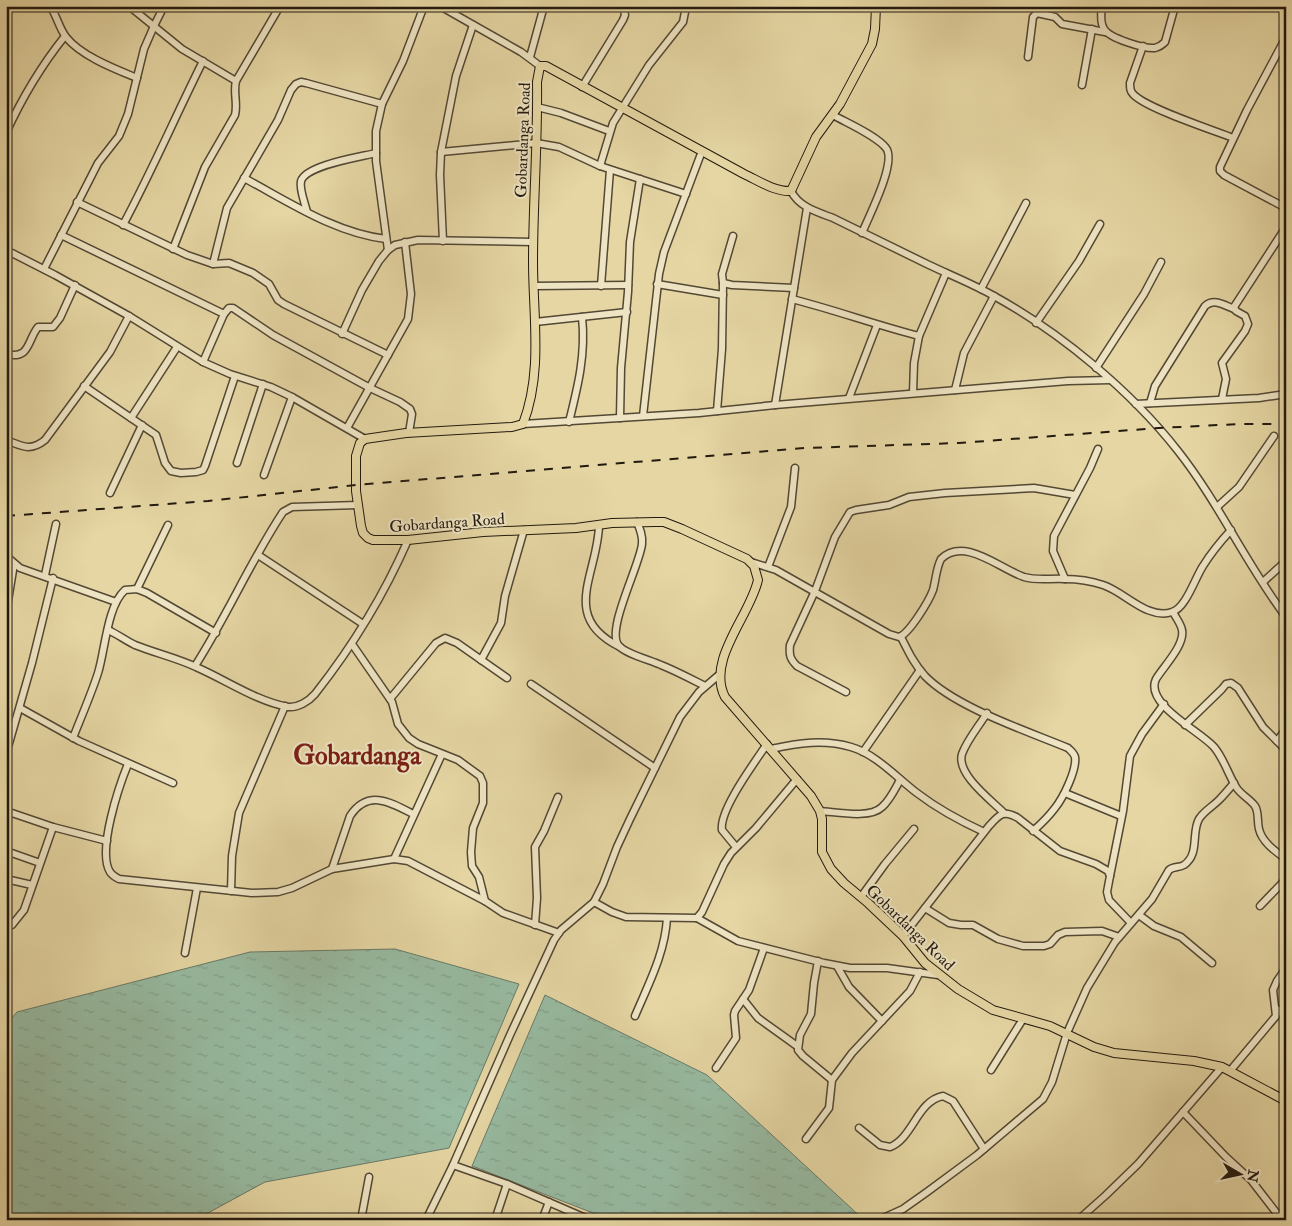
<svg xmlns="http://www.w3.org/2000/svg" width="1292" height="1226" font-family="'IM FELL Double Pica',serif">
<defs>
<pattern id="water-ripples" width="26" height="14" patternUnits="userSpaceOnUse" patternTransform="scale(1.25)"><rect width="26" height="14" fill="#97baa1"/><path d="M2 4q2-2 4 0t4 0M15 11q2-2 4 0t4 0" fill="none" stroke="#829f89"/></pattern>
</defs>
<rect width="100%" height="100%" fill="#e5d6a3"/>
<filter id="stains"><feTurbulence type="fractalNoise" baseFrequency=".004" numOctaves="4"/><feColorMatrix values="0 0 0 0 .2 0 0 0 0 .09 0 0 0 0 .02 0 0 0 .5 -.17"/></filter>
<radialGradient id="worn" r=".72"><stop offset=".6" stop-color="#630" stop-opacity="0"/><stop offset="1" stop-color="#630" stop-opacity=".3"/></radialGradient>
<g fill="url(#water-ripples)" stroke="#687a67">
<path d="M395 949 519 984 449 1148 265 1182 195 1220H6V1025L17 1012 250 952Z"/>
<path d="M545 995 707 1075 864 1220H611L472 1166Z"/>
</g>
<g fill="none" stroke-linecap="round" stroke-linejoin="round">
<defs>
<g id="minor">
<path d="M50 6C57 16 59 28 66 37 81 56 115 69 137 78"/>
<path d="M129 6 182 49 236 81"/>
<path d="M440 6 521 52 540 66"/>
<path d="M1102 6C1101 13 1100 23 1104 29 1109 38 1144 49 1155 48 1159 47 1162 45 1165 42L1175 6"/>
<path d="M1286 37 1247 110 1220 167V171L1224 175 1286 208"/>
<path d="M1143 46 1130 83C1130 88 1130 91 1133 94 1145 108 1213 130 1233 138"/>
<path d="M530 57 544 6"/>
<path d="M1028 57 1033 17 1037 13 1055 17 1062 24 1105 32"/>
<path d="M1082 85 1092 29"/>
<path d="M582 87 623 20 625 15 623 6"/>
<path d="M537 107 561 113 609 131"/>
<path d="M833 115C847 123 877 136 886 148 897 162 869 216 862 233"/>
<path d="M6 133C22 98 41 66 65 36"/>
<path d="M441 152 536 143 559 147 600 166 686 194"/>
<path d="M600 166 613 123 649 65 683 22 685 12 682 6"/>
<path d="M244 178C289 202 335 233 386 239"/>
<path d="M791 191C799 207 817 212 833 218 865 234 897 249 929 265 950 275 973 284 994 296 1061 333 1131 391 1178 451 1219 503 1246 564 1286 617"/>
<path d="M77 202 187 255 213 264 229 263 253 273 269 284 278 300 284 304 388 355"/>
<path d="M307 212C305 203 299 189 301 181 306 165 360 157 376 153"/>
<path d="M123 225C152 171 176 115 203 61"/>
<path d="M61 235 224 314"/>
<path d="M733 236 722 274 723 283 732 285 794 288"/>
<path d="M443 241 440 175 441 152 456 76 473 25"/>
<path d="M173 249 205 167 235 115C238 103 233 93 236 81L280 6"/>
<path d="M6 250 55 275 129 316 203 362 230 374 271 387 292 397 365 439"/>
<path d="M388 250 376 161V131L382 104 403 61 424 6"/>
<path d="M213 264 227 208 278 120 291 90 296 84 301 82 306 83 382 104"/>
<path d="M44 269 98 163 119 136 128 114 144 49 154 26 164 6"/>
<path d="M657 284 723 295"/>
<path d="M534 286 628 285"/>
<path d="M601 286 610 170"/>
<path d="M981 289 1026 203"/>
<path d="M792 299C835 310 876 325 919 336"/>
<path d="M535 322 627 312"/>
<path d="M1036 323 1079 261 1100 224"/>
<path d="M342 334 362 290 379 261 388 250 395 245 418 240 533 242"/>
<path d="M6 354C30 360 27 341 38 327H53L60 318 75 285"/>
<path d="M203 362 224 314 229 308H233L273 335 370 388 400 402 410 409 412 414 409 433"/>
<path d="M1096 368 1144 294 1161 262"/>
<path d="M84 386 156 435 165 463 171 471 181 473 196 472 203 470 205 466 235 376"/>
<path d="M955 390 964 353 994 296"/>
<path d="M913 393 914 363 919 336 946 273"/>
<path d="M849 398 877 325"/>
<path d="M1222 399 1226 379 1222 363 1245 331 1248 324 1245 316 1236 311 1234 307 1286 227"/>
<path d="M1150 403 1155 386 1205 306C1214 298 1224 305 1234 309"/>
<path d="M1136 404 1259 398 1286 394"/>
<path d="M775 405 807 208"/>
<path d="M717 411 722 349 723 283"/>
<path d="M643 416 659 274 664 252 702 151"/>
<path d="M131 418 177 347"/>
<path d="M620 418 621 368 628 292 630 242 640 179"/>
<path d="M569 422C578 386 586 354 582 317"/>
<path d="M523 424 699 413 775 405 1068 381 1110 380"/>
<path d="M347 428 408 319 411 294 405 242"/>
<path d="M6 440C22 446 30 452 45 440L110 352 129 316"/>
<path d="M237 463 263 384"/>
<path d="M264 475 292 397"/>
<path d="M110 493 142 425"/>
<path d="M1217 507 1239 487 1274 436"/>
<path d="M637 522C640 529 643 536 642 544 640 565 605 631 619 646 626 654 650 660 661 665 676 671 691 679 705 686"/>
<path d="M599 525C598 574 559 617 620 647"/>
<path d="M258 555 363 624"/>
<path d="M6 556 20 568 116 602"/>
<path d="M751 562 776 570 889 634 899 637C909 634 929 601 933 590 936 579 936 569 941 559 964 536 1000 569 1024 577 1038 581 1051 578 1065 579 1078 579 1091 581 1103 585 1125 592 1147 620 1172 612 1186 608 1195 578 1203 566 1211 553 1221 541 1231 530"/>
<path d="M768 567 791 507 795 468"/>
<path d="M45 575 56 524"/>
<path d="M1065 579 1053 551 1054 536 1090 468 1098 449"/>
<path d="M1263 582 1286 561"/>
<path d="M137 589 168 525"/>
<path d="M1173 612C1176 618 1181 624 1182 630 1185 645 1164 666 1156 679 1144 704 1200 731 1214 747 1224 759 1228 774 1236 787 1241 795 1250 799 1255 806 1259 812 1257 821 1259 829 1262 842 1275 851 1286 859"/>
<path d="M6 613 14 564"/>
<path d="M108 630C117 634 125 640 135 645 155 653 177 658 196 667 226 680 256 701 288 707 298 708 309 701 315 694 352 647 384 595 408 540"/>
<path d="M901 637C908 651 914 664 925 676 955 707 1027 731 1068 748 1071 751 1074 753 1075 757 1077 770 1063 798 1055 808 1049 816 1041 824 1033 831"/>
<path d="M352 644 392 702 398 724 409 738 418 744 458 760 480 776 483 783V803L473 828 471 852 472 866 479 877 485 901 503 913 559 933"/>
<path d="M481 660 501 623 505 596 524 530"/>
<path d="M195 666C227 616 250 562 283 512L292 507 358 505"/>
<path d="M531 684 655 768"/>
<path d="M846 692 797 666C790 659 789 655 790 645L815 591 835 537 850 512 856 510 889 505 909 497 945 493 1034 488 1075 495"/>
<path d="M390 699 436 643 445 638 457 643 507 678"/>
<path d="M20 708 79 741 173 783"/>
<path d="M987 713C979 726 967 740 962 754 956 774 991 800 1004 813"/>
<path d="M1185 725 1222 689 1226 684 1231 683 1238 688 1263 727 1286 750"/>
<path d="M73 738C81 717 91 695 98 673 105 651 107 606 125 590L137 589 147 593 216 633"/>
<path d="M1277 741 1286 729"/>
<path d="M771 749C798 743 824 739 851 747 876 754 897 778 917 793 938 809 960 821 984 832"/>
<path d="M863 752 920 670"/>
<path d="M6 754 32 663 53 578"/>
<path d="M128 764C119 786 97 851 110 872 112 875 115 877 119 879L252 893 278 892 292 888 332 869 394 859 408 861 485 901"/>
<path d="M1065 793 1121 816"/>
<path d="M6 811 53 827 107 841"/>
<path d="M820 811C837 812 870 819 882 807 890 800 895 789 900 780"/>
<path d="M736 847 722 830C719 810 755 762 767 744"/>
<path d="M6 851 40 863"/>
<path d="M394 859 442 754"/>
<path d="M332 869 350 816C368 789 390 802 413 814"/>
<path d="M1110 876 1123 811 1130 756 1142 734 1164 704"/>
<path d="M6 879 32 885"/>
<path d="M231 891 232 856 239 813 285 706"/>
<path d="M861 897 885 864 914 829"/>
<path d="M594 902 612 912 626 917 697 918 702 912 724 864 731 853 756 828 797 779"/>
<path d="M1260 906 1286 879"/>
<path d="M925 908 949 923 961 925H973L998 939 1023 946H1044L1050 944 1058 935 1065 932 1102 931 1119 937"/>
<path d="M1139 915 1154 926 1181 937 1212 963"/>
<path d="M697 918 738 941 824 963 850 968H887L938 975"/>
<path d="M535 925 537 898 535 847 544 831 558 797"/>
<path d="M6 926 12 925 24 910 53 827"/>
<path d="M903 936 989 826C999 815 1003 809 1018 818L1060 851 1096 864 1108 871 1110 876 1107 892 1109 900 1131 923"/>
<path d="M185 953 197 888"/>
<path d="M818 961 814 983 811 1014 800 1035 798 1050 803 1056 832 1080"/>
<path d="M837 966 849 987 882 1021"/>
<path d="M743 999 758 1018 797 1046"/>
<path d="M1277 1009 1286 1017"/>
<path d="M635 1016C649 983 665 953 667 918"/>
<path d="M716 1068 736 1038 734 1015 735 1011 749 990 764 948"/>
<path d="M991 1070 1023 1019"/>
<path d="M1230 1071 1276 1016 1273 990 1277 981 1286 968"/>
<path d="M1281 1099 1286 1091"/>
<path d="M1183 1112 1226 1157 1251 1180 1282 1220"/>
<path d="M859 1128 880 1145 890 1147C913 1138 917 1101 943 1096L953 1101 984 1149"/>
<path d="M806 1139 829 1108 832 1080 852 1053 910 991 920 972"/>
<path d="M453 1165 507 1184 590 1220"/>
<path d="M883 1218 903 1209 927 1192 977 1155 1043 1099 1052 1082 1067 1033 1087 988 1115 942 1152 899 1169 870C1174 866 1179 868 1184 865 1200 854 1191 833 1199 819 1204 811 1212 807 1219 800 1224 795 1229 789 1234 783"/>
<path d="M361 1220 369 1177"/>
<path d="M426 1220 453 1165 510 1035 554 940 561 930 594 902 603 884 617 847 630 819 680 717 699 692 720 674"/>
<path d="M495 1220 507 1184"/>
<path d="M542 1220 549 1202"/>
<path d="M1078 1220 1106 1195 1138 1164 1222 1067"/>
</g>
<path id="major" d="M876 6 875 29 872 44 840 104 816 137 791 191C775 192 759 181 744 174L546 66H540L537 82C538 142 533 202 533 262 533 316 543 372 523 424L512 427 406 433 365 439 360 443 356 456V491L361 526 363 533 368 538 373 540H408L483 532 576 528 612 523 655 522H664L682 529 747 559 754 566 758 580C750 616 706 660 725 697L811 796 820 811 822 819V852L831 869 844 883 868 903 903 936 925 963 958 989 993 1010 1050 1026 1094 1047 1114 1053 1194 1061 1222 1067 1286 1101"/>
</defs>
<use href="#minor" stroke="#534834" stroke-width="9"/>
<use href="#major" stroke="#22190f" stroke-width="10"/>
<use href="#minor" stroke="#eee4c3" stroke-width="6"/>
<use href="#major" stroke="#e5d6a3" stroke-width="8"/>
<path stroke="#22190f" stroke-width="2" stroke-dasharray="9 9" stroke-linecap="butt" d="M6 516 208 501 356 485 805 448 959 443 1159 428 1239 424H1286"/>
</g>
<g text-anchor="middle" stroke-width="4" stroke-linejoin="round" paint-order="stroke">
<g font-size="16" fill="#22190f" stroke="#eee4c3">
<text transform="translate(522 140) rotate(-88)" y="6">Gobardanga Road</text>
<text transform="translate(447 522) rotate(-4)" y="6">Gobardanga Road</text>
<text transform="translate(911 927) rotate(44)" y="6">Gobardanga Road</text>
</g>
<g font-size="26" font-weight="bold" fill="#7a1f14" stroke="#eee4c3">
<text x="357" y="764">Gobardanga</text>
</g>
</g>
<rect width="1292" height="1226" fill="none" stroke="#e5d6a3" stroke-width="25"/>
<rect x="8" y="8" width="1277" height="1211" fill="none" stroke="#22190f" stroke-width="2.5"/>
<rect x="12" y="12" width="1267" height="1201" fill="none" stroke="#22190f"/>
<g transform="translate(1240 1174) rotate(99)" stroke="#eee4c3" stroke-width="4" paint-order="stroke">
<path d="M0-4L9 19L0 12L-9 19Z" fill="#22190f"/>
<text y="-8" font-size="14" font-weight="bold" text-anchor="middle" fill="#22190f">N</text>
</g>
<rect width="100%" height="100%" filter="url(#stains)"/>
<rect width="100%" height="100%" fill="url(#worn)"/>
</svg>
